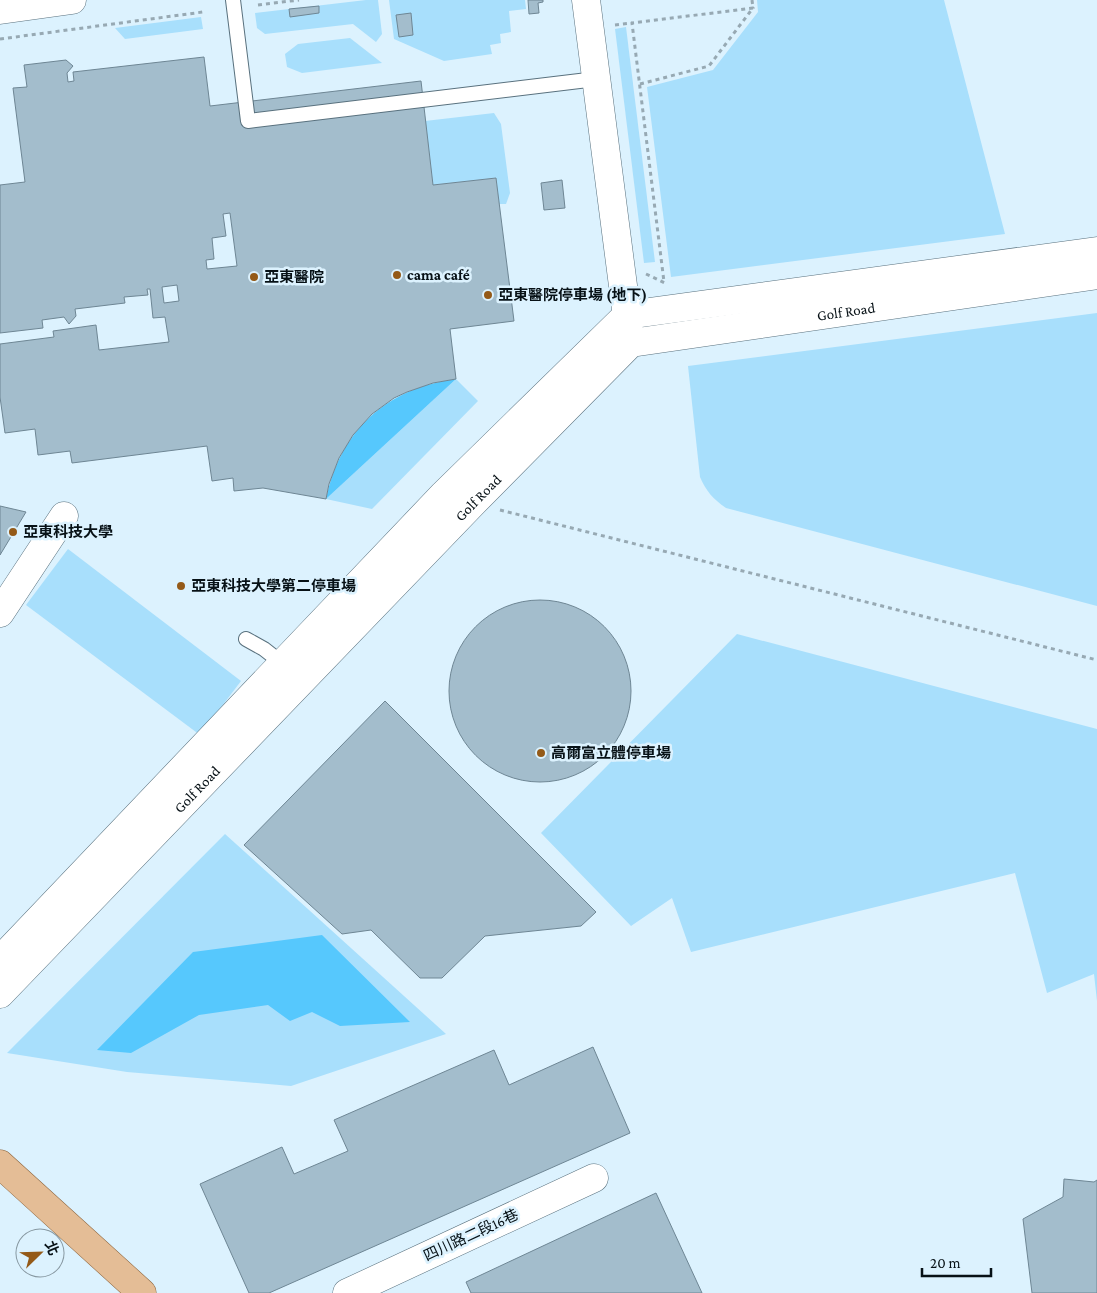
<svg xmlns="http://www.w3.org/2000/svg" width="1097" height="1293" font-family="'Crimson Pro','Noto Sans TC',serif">
<rect width="100%" height="100%" fill="#dcf2fe"/>
<g fill="#a8dffc">
<path d="M366 0H378L382 34 376 42 353 24 265 34 257 28 255 13Z"/>
<path d="M389 0H525L526 9 509 11 511 32 500 34 501 43 490 45 492 54 444 61 394 39Z"/>
<path d="M757 0H944L1005 234 671 277 647 87 713 70 758 12Z"/>
<path d="M201 17 203 29 125 39 115 28Z"/>
<path d="M626 27 655 262 644 263 615 29Z"/>
<path d="M350 38 382 63 302 73 287 67 285 54 298 44Z"/>
<path d="M494 113 501 124 510 193 506 204H499L496 178 433 185 425 121Z"/>
<path d="M1097 313V606L726 508C713 499 706 491 700 477L688 366Z"/>
<path d="M456 379 478 401 372 509 326 499Z"/>
<path d="M68 549 241 681 200 735 26 605Z"/>
<path d="M737 634 1097 729V1001L1094 974 1047 993 1015 873 691 952 672 898 631 926 541 833Z"/>
<path d="M225 834 446 1034 291 1086 127 1072 7 1053Z"/>
</g>
<g fill="#56c8fd">
<path d="M456 379 326 499C340 430 387 388 456 379Z"/>
<path d="M322 935 410 1022 340 1026 312 1012 290 1021 268 1005 199 1015 131 1053 97 1050 193 952Z"/>
</g>
<g fill="#a3bdcc" stroke="#6e8694" fill-rule="evenodd">
<path d="M528 0H543V2L538 3 539 13 529 14Z"/>
<path d="M319 6V13L290 17 289 9Z"/>
<path d="M411 13 413 35 399 37 396 15Z"/>
<path d="M204 57 210 106 421 81 433 185 496 178 514 321 450 329 456 379 433 383 407 392 394 398 372 414 353 435 339 458 329 484 326 499 263 488 234 491 233 478 212 481 207 446 72 463 70 451 38 455 35 429 5 433 0 397V344L54 337 53 331 96 325 99 350 169 342 165 317 153 318 150 289H147L148 295 124 297 125 303 75 309 76 316 69 324 64 317 42 320 43 328 0 333V185L25 182 13 88 27 87 24 65 66 60 73 66 67 73 68 82 74 81 73 72ZM230 213 237 266 207 269 206 260 214 259 212 238 226 236 223 214ZM177 285 179 301 164 303 162 287Z"/>
<path d="M562 180 565 208 544 210 541 183Z"/>
<path d="M0 506 26 512 0 555Z"/>
<circle cx="540" cy="691" r="91"/>
<path d="M385 701 596 912 581 926 485 936 442 978H420L371 930 342 934 244 845Z"/>
<path d="M593 1047 630 1133 269 1293H249L200 1184 282 1147 294 1174 348 1151 334 1120 494 1050 509 1085Z"/>
<path d="M1064 1179 1094 1182 1097 1180V1293H1032L1023 1219 1063 1197Z"/>
<path d="M656 1193 702 1293H471L466 1282Z"/>
</g>
<g fill="none" stroke-linecap="round" stroke-linejoin="round">
<defs>
<g id="service">
<path d="M233 0 248 121 596 79"/>
<path d="M246 639 264 649 283 664"/>
</g>
<g id="minor">
<path d="M586 0 629 332"/>
<path d="M0 613 64 516"/>
<path d="M0 960 444 494 627 315 1097 251"/>
<path id="s1" d="M0 994 473 503 631 343 1097 275"/>
<path d="M347 1293 594 1178"/>
</g>
<path id="tertiary" d="M0 10 72 0"/>
<path id="primary" d="M0 1164 142 1293"/>
</defs>
<use href="#service" stroke="#59717e" stroke-width="16"/>
<use href="#minor" stroke="#59717e" stroke-width="29"/>
<use href="#tertiary" stroke="#59717e" stroke-width="29"/>
<use href="#primary" stroke="#8b643c" stroke-width="29"/>
<g stroke="#97a9b3" stroke-width="3" stroke-dasharray="4 4" stroke-linecap="butt">
<path d="M752 0 753 8"/>
<path d="M258 5 299 0"/>
<path d="M615 25 632 23"/>
<path d="M0 39 203 12"/>
<path d="M640 84 709 66 753 8 632 23 664 282"/>
<path d="M646 274 665 283"/>
<path d="M500 510 1097 660"/>
</g>
<use href="#service" stroke="#fff" stroke-width="14"/>
<use href="#minor" stroke="#fff" stroke-width="28"/>
<use href="#tertiary" stroke="#fff" stroke-width="28"/>
<use href="#primary" stroke="#e4bd96" stroke-width="28"/>
</g>
<g fill="#945a18" stroke="#dcf2fe" stroke-width="2">
<circle cx="397" cy="275" r="5"/>
<circle cx="254" cy="277" r="5"/>
<circle cx="488" cy="295" r="5"/>
<circle cx="13" cy="532" r="5"/>
<circle cx="181" cy="586" r="5"/>
<circle cx="541" cy="753" r="5"/>
</g>
<g text-anchor="middle" stroke-width="5" stroke-linejoin="round" paint-order="stroke">
<g font-size="15" font-weight="bold" fill="#071116" stroke="#dcf2fe" text-anchor="start">
<text x="407" y="280">cama café</text>
<text x="264" y="282">亞東醫院</text>
<text x="498" y="300">亞東醫院停車場 (地下)</text>
<text x="23" y="537">亞東科技大學</text>
<text x="191" y="591">亞東科技大學第二停車場</text>
<text x="551" y="758">高爾富立體停車場</text>
</g>
<g font-size="15" fill="#071116" stroke="#dcf2fe">
<text dy="5" stroke="none"><textPath href="#s1" startOffset="1124">Golf Road</textPath></text>
<text dy="5" stroke="none"><textPath href="#s1" startOffset="689">Golf Road</textPath></text>
<text dy="5" stroke="none"><textPath href="#s1" startOffset="284">Golf Road</textPath></text>
<text transform="translate(471 1235) rotate(-25)" y="5">四川路二段16巷</text>
</g>
</g>
<g transform="translate(40 1253) rotate(67)"><circle r="24" fill="#dcf2fe" stroke="#8798a1"/>
<path d="M0-4L9 19L0 12L-9 19Z" fill="#945a18"/>
<text y="-8" font-size="14" font-weight="bold" text-anchor="middle" fill="#071116">北</text>
</g>
<path d="M922 1268v8h69v-8" fill="none" stroke="#071116" stroke-width="2.5"/>
<text x="930" y="1268" font-size="15" fill="#071116" stroke="#dcf2fe" stroke-width="4" paint-order="stroke">20 m</text>
</svg>
